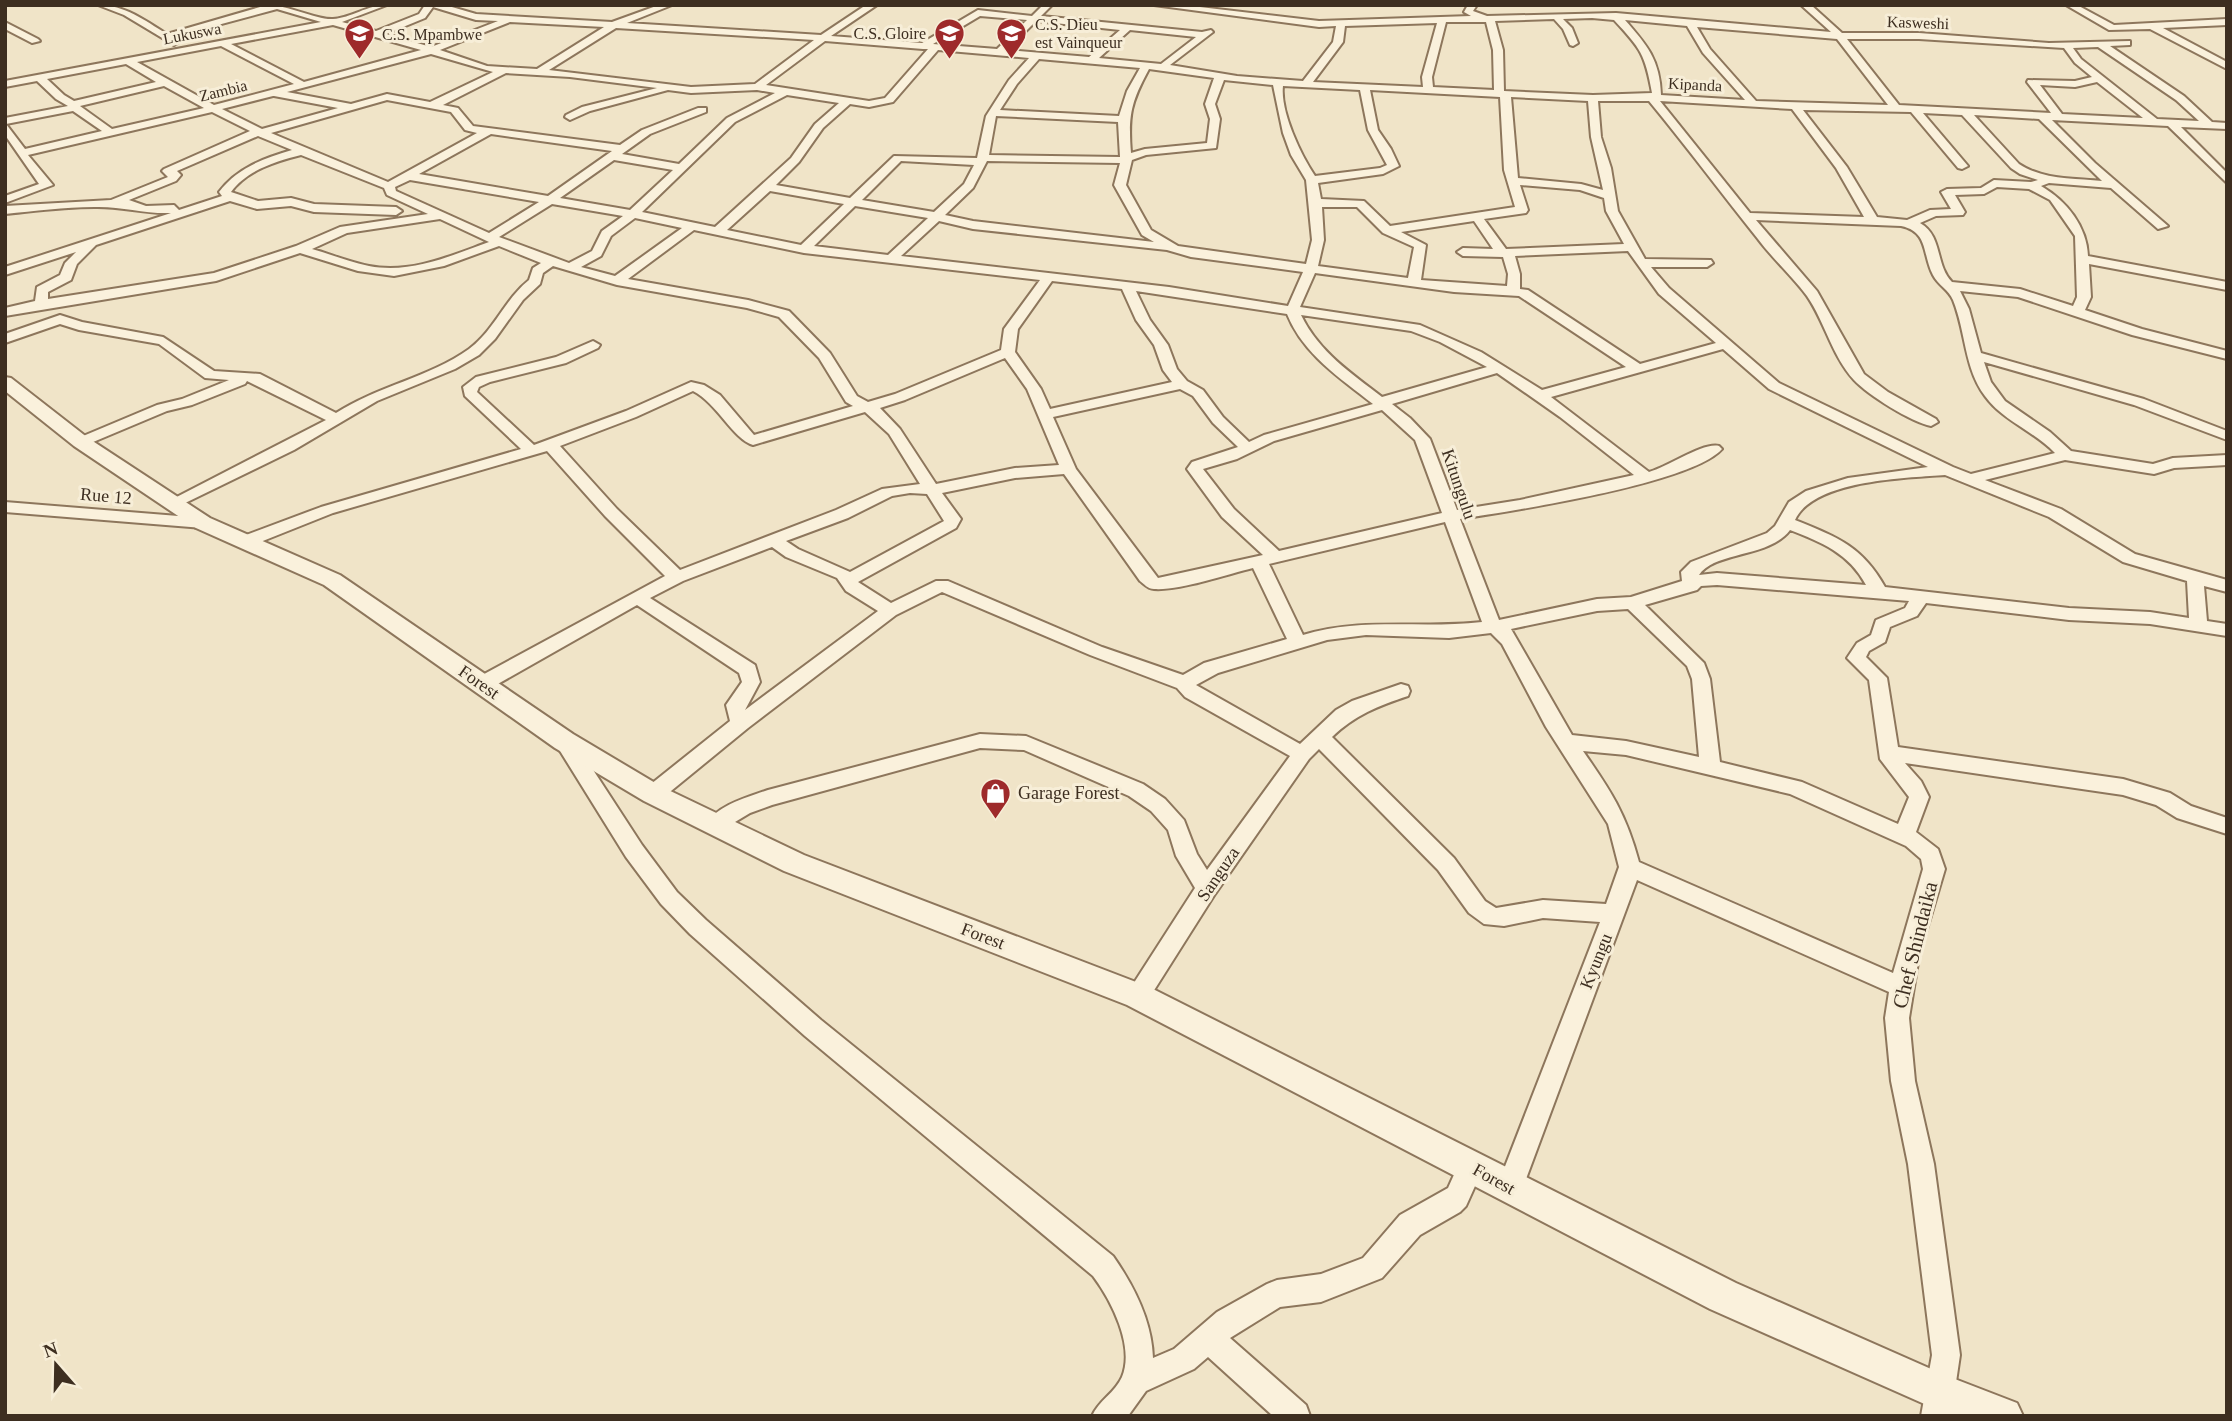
<svg xmlns="http://www.w3.org/2000/svg" width="2232" height="1421" font-family="Georgia,serif">
<rect width="100%" height="100%" fill="#f0e4c8"/>
<g fill="none" stroke-linecap="round" stroke-linejoin="round">
<defs>
<g id="minor">
<path d="M98 5C125 5 144 20 167 34L267 5C289 5 316 20 333 19 351 18 367 5 387 5L342 22 376 31 419 14 425 5H445L476 14 612 22 659 5H672L627 23 821 35 866 5H877L831 36 922 43 978 10 1032 16 1043 5H1052L1041 16 1202 32 1211 30 1213 32 1170 65 1237 76 1303 81 1333 42 1336 26 1319 27 1154 5H1183L1319 21 1471 16 1464 12 1468 5H1477L1473 11 1487 16 1616 13 1831 32 1801 5H1811L1842 33H1919L2049 43 2130 41V45L2110 46 2184 96 2212 122 2227 123V129L2181 127 2227 173V183L2168 126 2052 120 2095 163 2168 226 2158 229 2111 188 2049 183 2041 186C2067 201 2087 227 2088 256L2227 282V290L2089 264 2091 297 2085 310 2142 329 2227 351V359L2132 335 2018 297 1960 291 1969 309 1981 353 2144 399 2227 431V440L2134 405 1984 362 1991 382 2005 401 2050 432 2071 451 2153 464 2173 458 2227 455V465L2174 468 2154 474 2065 460 1985 480 2061 509 2135 554 2227 580V592L2204 586 2207 621 2227 624V636L2150 624 2069 620 1926 603 1917 616 1890 627 1885 642 1869 651 1866 657 1887 678 1898 747 2123 779 2170 793 2191 806 2227 818V834L2177 818 2156 805 2123 795 1905 763 1921 781 1929 797 1916 832 1938 849 1945 869 1919 956 1909 1018 1915 1081 1934 1164 1960 1355 1951 1416H1921L1932 1355 1908 1164 1891 1081 1885 1018 1889 992 1637 880 1523 1187 1519 1196 1510 1200 1501 1196 1497 1187 1600 922 1543 918 1504 926 1484 924 1469 913 1438 870 1319 749 1309 759 1215 894 1146 1003 1138 1006 1130 1003 1126 996 1130 989 1195 888 1176 856 1168 830 1151 811 1129 796 1024 750 980 748 772 805 750 813 715 834 708 832 705 826C715 806 748 797 768 790L980 734 1026 736 1143 784 1165 799 1184 820 1197 854 1207 870 1290 756 1185 697 1177 688 1090 655 942 592 896 615 748 728 660 800 653 802 646 800 643 794 646 788 730 721 726 705 742 682 739 673 637 605 489 689H475L473 684 475 679 665 576 605 516 547 451 333 513 250 546 244 547 236 542 238 538 321 507 521 449 465 396 463 387 476 377 556 357 593 341 600 345 598 348 566 363 490 382 479 387 477 392 534 445 626 411 691 382 704 385 720 395 754 435 853 406 846 402 819 358 779 317 747 308 617 285 553 266 543 273 540 284 523 300 495 339 479 355 455 369 377 401 294 450 179 506H167L165 503 326 420 247 381 245 384 192 405 167 411 86 445H76L73 442 76 439 157 405 182 399 229 380 205 378 159 344 79 330 60 324 5 343V334L60 315 82 322 163 337 214 371 260 374 336 413C378 386 430 377 469 349 494 331 505 299 529 280L533 268 541 263 499 246 444 266 394 276 358 271 300 253 216 281 5 316V308L35 301 37 287 60 275 65 263 76 252 5 275V267L171 213C144 214 121 206 94 207 64 207 35 211 5 214V206L111 200 168 177 162 171 164 169 250 131 212 112 28 155 53 185 5 203V196L39 184 5 135V118L68 106 56 99 37 81 5 87V81L321 22 277 9 173 37 179 42 174 45 124 15ZM433 7 476 20 498 21 431 47 386 34 425 18ZM980 16 1027 20 997 49 933 44ZM1592 18 1614 20C1641 49 1645 54 1652 93L1593 95 1504 91 1503 50 1495 21 1554 19 1563 29 1570 45 1573 46 1578 43 1572 28 1563 19ZM1625 20 1687 26 1703 53 1745 100 1661 95C1660 60 1647 45 1625 20ZM1036 21 1120 30 1089 57 1007 50ZM510 22 604 27 537 69 487 66 440 50ZM1446 22H1486L1493 50 1494 90 1433 87 1432 77ZM1437 23 1422 77 1423 87 1313 82 1343 42 1345 26ZM333 25 421 50 304 82 231 44ZM1697 27 1837 39 1888 105 1756 101 1710 49ZM616 28 814 40 755 84 691 87 549 70ZM1130 30 1196 37 1161 64 1099 58ZM1847 39H1919L2064 48 2075 63 2092 77 2075 81 2028 80 2027 82 2051 113 1899 105ZM825 41 923 49H928L885 98 869 101 766 85ZM221 46 294 84 214 105 137 62ZM2098 47 2176 100 2199 121 2157 119 2081 59 2073 48ZM938 50 1029 58 1009 80 986 116 977 158 894 156 850 198 776 185 799 162 823 128 850 104 869 107 893 102ZM431 54 493 72 430 102 387 94 351 104 287 92ZM1039 59 1140 68 1127 91 1119 116 1000 110 1017 84ZM126 64 156 82 74 101 64 95 47 79ZM1149 69 1214 78 1205 104 1210 119 1207 143 1145 149 1131 153C1128 115 1131 102 1149 69ZM506 73 570 77 657 88 582 107 566 115 565 117 570 120 590 111 668 90 691 93 757 90 775 93 727 118 679 164 622 154 650 134 706 112V108H698L642 130 620 145 473 126 458 108 443 105ZM1224 80 1273 85 1283 133 1291 155 1306 180 1312 240 1306 264 1178 246 1151 230 1126 185 1132 160 1146 155 1216 148 1220 119 1215 104ZM2097 82 2143 118 2062 114 2040 85 2075 87ZM164 86 204 108 112 129 80 106ZM1283 86 1360 90 1368 130 1387 165 1380 168 1315 176C1301 155 1280 112 1283 86ZM1370 90 1500 97 1504 170 1515 207 1390 226 1364 201 1321 199 1318 183 1383 174 1399 166 1391 149 1378 130ZM787 95 839 103 815 124 791 158 715 227 642 212 735 122ZM273 96H274L338 108 262 129 222 109ZM1511 97 1588 101 1591 137 1603 190 1581 184 1518 178ZM387 100 451 112 465 130 477 133 388 182 271 133ZM1598 101H1649C1687 147 1722 194 1758 239 1773 259 1792 276 1807 296 1825 322 1832 356 1854 380 1868 395 1911 422 1931 426L1938 422 1936 419 1888 392 1864 374 1817 291 1756 220 1901 226C1929 232 1922 254 1933 275 1938 285 1949 290 1953 300 1966 332 1964 368 1985 396 2003 421 2034 431 2055 453L1971 474 1953 467 1779 383 1669 288 1651 267H1707L1713 263 1711 260 1645 259 1618 211 1611 168 1601 137ZM1660 101 1792 109 1836 168 1864 217 1750 213ZM1803 110 1911 112 1958 168 1962 169 1968 166 1923 113 1962 115 2011 168 2020 174 2038 180 2031 182 1994 180 1981 188 1947 189 1941 192 1951 209 1930 210 1907 220 1877 217 1847 167ZM73 111 102 131 25 149 6 124ZM1974 115 2039 119 2102 181C2074 178 2043 180 2019 164ZM996 116 1118 122 1120 157 989 155ZM491 134 612 151 548 196 419 174ZM258 136 292 150C264 158 237 168 219 192L222 196 179 210 174 205 146 206 129 200 176 181 181 175 177 171ZM301 155 384 188 387 195 428 214 340 227 296 246 214 273 48 299V292L71 280 77 264 96 245 230 201 257 209 291 206 314 212 396 215 402 211 396 207 314 204 291 198 258 201 231 192C247 170 277 161 301 155ZM614 160 673 170 630 210 560 198ZM901 161 974 165 964 184 934 212 862 200ZM987 161 1120 163 1114 185 1142 235 1154 242 973 221 945 215 973 188ZM410 180 539 202 489 233 396 191 395 187ZM1520 185 1580 190 1604 198 1606 211 1624 244 1506 249 1484 219 1526 213 1528 210ZM1997 187 2029 189 2050 200 2075 236 2077 297 2073 306 2020 289 1952 282C1935 265 1943 236 1920 223L1936 216 1963 215 1965 212 1955 195 1984 194ZM770 191 844 204 801 245 727 230ZM552 204 623 216 602 231 592 251 569 263 499 237ZM855 206 928 218 888 255 814 246ZM1322 207H1357L1383 233 1414 247 1408 278 1318 266 1324 240ZM635 218 682 228 615 276 581 267 601 256 611 236ZM440 219 489 242C450 256 411 274 369 266 349 262 330 254 312 249L347 233ZM939 221 973 229 1167 250 1191 257 1303 272 1288 306 1169 287 901 256ZM1474 221 1493 249 1463 248 1457 252 1463 256 1503 257 1508 274 1507 286 1421 280 1426 245 1401 232ZM694 230 804 253 1040 280 1004 329 1001 350 895 394 868 402 857 396 830 353 789 311 748 300 628 279ZM1628 251 1659 294 1716 343 1640 364 1528 290 1520 289V274L1515 256ZM1315 273 1454 292 1519 296 1626 367 1542 390 1481 352 1420 325 1300 307ZM1052 281 1122 289 1136 320 1154 345 1163 370 1172 382 1050 409 1041 389 1015 352 1018 329ZM1136 291 1287 314C1303 354 1340 378 1373 404L1264 435 1249 442 1223 417 1203 390 1187 381 1177 369 1168 345 1150 320ZM1301 315 1411 331 1440 342 1487 367 1382 397C1351 373 1319 352 1301 315ZM1723 349 1769 389 1928 467 1848 478 1806 491 1789 502 1775 526 1767 533 1691 562 1681 572 1682 581 1631 597 1597 599 1499 620 1460 519C1512 511 1691 484 1722 449L1719 446C1703 442 1668 467 1649 472L1551 397ZM1005 358 1027 389 1059 465 1015 468 936 484 900 429 880 408 905 400ZM1497 373 1560 417 1634 475 1520 500 1457 510 1430 439 1410 418 1392 404ZM1180 389 1193 396 1213 423 1238 447 1192 462 1187 469 1222 517 1263 555 1158 578 1076 469 1053 417ZM693 391C717 403 733 439 753 445L865 412 889 434 920 484 882 489 836 510 680 570 617 509 560 446 636 417ZM1382 410 1415 440 1442 513 1279 551 1234 509 1203 469 1237 459 1274 441ZM1064 474 1140 581C1144 584 1148 589 1154 589 1178 591 1228 574 1253 568L1287 639 1204 663 1183 675 1102 647 948 581H936L891 603 858 582 956 528 961 519 942 493 1015 478ZM1945 475 2049 517 2123 562 2187 581 2189 618 2150 612 2069 608 1885 587C1862 546 1837 537 1795 520 1813 480 1906 478 1945 475ZM910 493 927 494 944 521 850 572 798 549 786 541 848 518 892 496ZM1445 522 1482 622C1422 629 1362 617 1303 635L1269 564ZM1790 530C1821 542 1849 553 1866 585L1717 573 1699 575C1715 551 1769 558 1790 530ZM772 547 786 557 837 578 846 591 878 611 745 710 760 682 755 665 650 598 683 581ZM1717 585 1909 601 1905 608 1876 620 1871 635 1857 643 1847 658 1869 680 1880 759 1909 797 1898 824 1802 782 1720 762 1710 679 1704 663 1645 605 1697 590 1701 586ZM1628 609 1687 666 1692 679 1699 757 1626 741 1572 735 1511 629 1597 611ZM1491 633 1502 644 1546 727 1608 824 1619 867 1606 904 1543 900 1496 908 1485 901 1454 858 1332 737C1355 715 1378 706 1408 696L1410 691 1408 686 1401 684 1352 701 1336 710 1300 744 1196 685 1218 673 1327 640 1366 635 1449 638ZM1583 751 1626 755 1790 794 1906 846 1921 859 1923 869 1893 973 1639 862C1626 814 1611 791 1583 751Z"/>
<path d="M2066 5H2077L2114 25 2227 19V25L2163 28 2227 62V69L2150 29 2109 30Z"/>
<path d="M5 22 38 39 40 41 32 43 5 29Z"/>
<path d="M5 502 203 518 211 523 203 528 5 512Z"/>
<path d="M564 734 571 736 642 845 677 892 706 920 821 1020 1113 1256C1134 1286 1152 1321 1153 1358L1174 1349 1217 1312 1267 1284 1277 1280 1321 1274 1363 1258 1400 1215 1448 1188 1462 1157 1471 1153 1480 1157 1484 1166 1466 1206 1460 1212 1420 1235 1382 1278 1321 1302 1280 1307 1230 1338 1306 1405 1310 1416H1273L1208 1357 1194 1369 1146 1391 1128 1416H1092C1099 1400 1115 1393 1122 1377 1135 1346 1111 1300 1093 1276L805 1036 690 934 661 904 626 857 557 746 554 741 557 736Z"/>
</g>
<path id="tertiary" d="M5 377 11 378 88 438 210 518 340 575 573 734 662 787 804 855 1149 987 1736 1283 1947 1376 2017 1403 2023 1416H1953L1929 1406 1710 1309 1127 1005 784 871 644 801 555 748 324 585 196 528 74 446 5 391Z"/>
</defs>
<use href="#minor" stroke="#8d765c" stroke-width="4"/>
<use href="#tertiary" stroke="#8d765c" stroke-width="4"/>
<use href="#minor" fill="#faf1dc" fill-rule="evenodd"/>
<use href="#tertiary" fill="#faf1dc" fill-rule="evenodd"/>
</g>
<defs>
<symbol id="school-pin" viewBox="-11 -11 22 30"><path d="M0 17L-7.5 6A9.5 9.5 0 1 1 7.5 6Z" fill="#9e2a2b" stroke="#f7eed8"/><path d="M0-5L7-2L0 1L-7-2ZM-4 1L0 2.5L4 1V4Q0 6-4 4Z" fill="#fff"/></symbol>
<symbol id="shop-pin" viewBox="-11 -11 22 30"><path d="M0 17L-7.5 6A9.5 9.5 0 1 1 7.5 6Z" fill="#9e2a2b" stroke="#f7eed8"/><path d="M-5-2.5h2.3a2.7 3.5 0 0 1 5.4 0H5L5.5 6h-11ZM-1.5-2.5h3a1.5 2.3 0 0 0-3 0Z" fill="#fff"/></symbol>
</defs>
<g fill-rule="evenodd">
<use href="#school-pin" x="932" y="16" width="35" height="47"/>
<use href="#school-pin" x="994" y="16" width="35" height="47"/>
<use href="#school-pin" x="342" y="16" width="35" height="47"/>
<use href="#shop-pin" x="978" y="776" width="35" height="47"/>
</g>
<g text-anchor="middle" stroke-width="6" stroke-linejoin="round" paint-order="stroke">
<g font-size="16" fill="#3d2e20" stroke="#f7eed8">
<text transform="translate(1918 22) rotate(2)" y="6">Kasweshi</text>
<text transform="translate(192 33) rotate(-11)" y="6">Lukuswa</text>
<text transform="translate(1695 84) rotate(3)" y="6">Kipanda</text>
<text transform="translate(223 90) rotate(-14)" y="6">Zambia</text>
</g>
<g font-size="16" fill="#3d2e20" stroke="#f7eed8" text-anchor="start">
<text x="1035" y="30">C.S. Dieu<tspan x="1035" dy="18">est Vainqueur</tspan></text>
<text x="926" y="39" text-anchor="end">C.S. Gloire</text>
<text x="382" y="40">C.S. Mpambwe</text>
</g>
<g font-size="18" fill="#3d2e20" stroke="#f7eed8">
<text transform="translate(1459 484) rotate(71)" y="6">Kitungulu</text>
<text transform="translate(106 496) rotate(5)" y="6">Rue 12</text>
<text transform="translate(479 682) rotate(35)" y="6">Forest</text>
<text transform="translate(1218 874) rotate(-56)" y="6">Sanguza</text>
<text transform="translate(983 936) rotate(21)" y="6">Forest</text>
<text transform="translate(1596 961) rotate(-68)" y="6">Kyungu</text>
<text transform="translate(1494 1179) rotate(29)" y="6">Forest</text>
</g>
<g font-size="18" fill="#3d2e20" stroke="#f7eed8" text-anchor="start">
<text x="1018" y="799">Garage Forest</text>
</g>
<g font-size="21" fill="#3d2e20" stroke="#f7eed8">
<text transform="translate(1915 945) rotate(-76)" y="7">Chef Shindaika</text>
</g>
</g>
<rect width="2232" height="1421" fill="none" stroke="#3d2e20" stroke-width="14"/>
<g transform="translate(56 1365) rotate(340)" stroke="#f7eed8" stroke-width="5" paint-order="stroke">
<path d="M0-5L12 26L0 18L-12 26Z" fill="#3d2e20"/>
<text y="-10" font-size="19" font-weight="bold" text-anchor="middle" fill="#3d2e20">N</text>
</g>
</svg>
